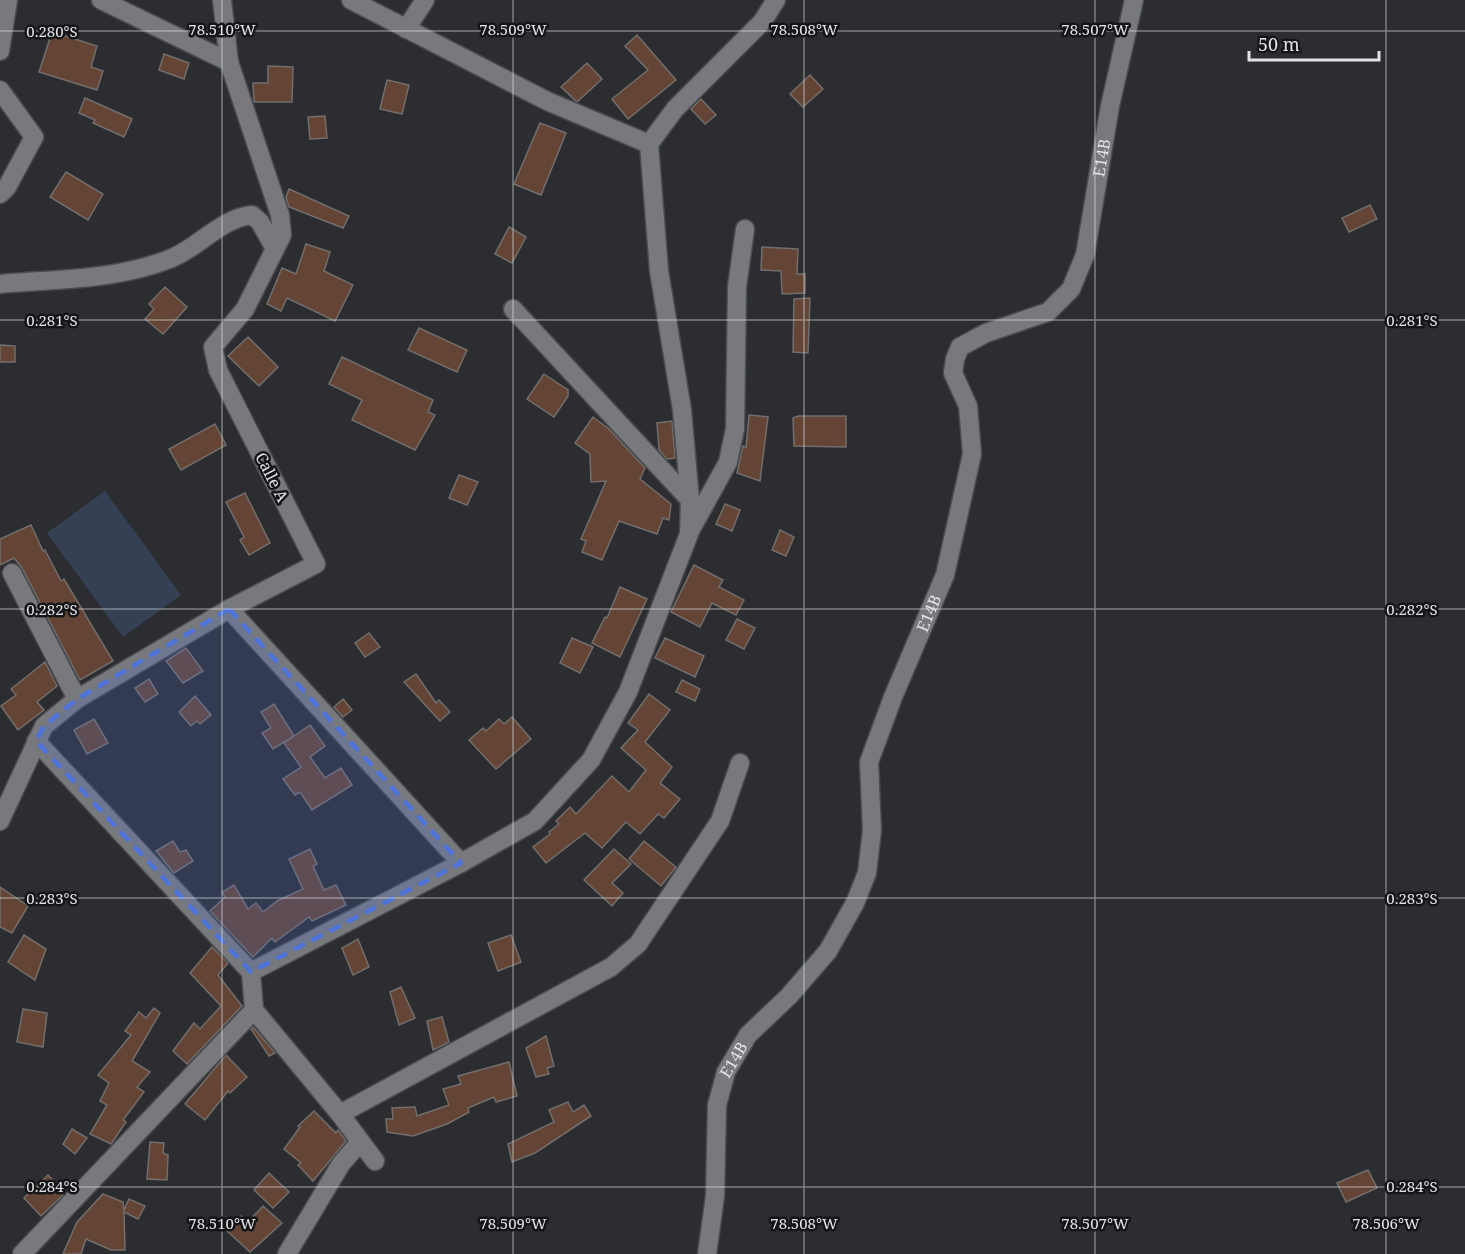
<svg xmlns="http://www.w3.org/2000/svg" width="1465" height="1254" font-family="'Noto Serif',serif">
<rect width="100%" height="100%" fill="#2b2d30"/>
<path fill="#354055" d="M105 491 181 595 123 637 47 533Z"/>
<g fill="#634435" stroke="#736e6c" stroke-width="1.5">
<path d="M52 32 97 46 91 67 103 71 97 90 39 72Z"/>
<path d="M637 35 676 80 628 119 612 99 648 70 625 46Z"/>
<path d="M164 54 189 63 184 79 159 70Z"/>
<path d="M587 63 602 79 577 102 561 87Z"/>
<path d="M268 66 293 67 292 102H254L253 83H268Z"/>
<path d="M810 75 823 89 803 107 790 94Z"/>
<path d="M387 80 409 85 402 114 380 109Z"/>
<path d="M85 98 132 119 124 137 93 123 95 120 79 113Z"/>
<path d="M701 99 716 115 705 124 691 109Z"/>
<path d="M325 116 327 138 310 139 308 117Z"/>
<path d="M540 123 566 133 541 195 514 184Z"/>
<path d="M66 172 103 194 88 220 50 197Z"/>
<path d="M289 189 349 216 343 228 289 207 286 197Z"/>
<path d="M1370 205 1377 219 1349 232 1342 218Z"/>
<path d="M509 227 526 237 512 263 495 254Z"/>
<path d="M306 244 330 252 324 271 353 285 335 321 287 298 281 311 267 304 282 268 296 274Z"/>
<path d="M762 247 798 249 797 274H805V293L782 294 781 271 761 270Z"/>
<path d="M165 287 187 307 163 334 145 319 154 309 149 304Z"/>
<path d="M810 298 808 353 793 352 794 299Z"/>
<path d="M419 328 467 350 457 372 408 350Z"/>
<path d="M248 337 278 367 259 386 228 356Z"/>
<path d="M0 345 15 346V362H0Z"/>
<path d="M342 357 433 400 428 412 435 415 415 450 352 420 362 400 329 384Z"/>
<path d="M544 374 568 390V396L554 417 527 399Z"/>
<path d="M749 415 768 417 760 481 737 473 743 446 746 447Z"/>
<path d="M798 416H846V447L794 446 793 418Z"/>
<path d="M593 417 609 429 645 468 640 479 671 504 669 520 663 518 657 534 619 521 602 560 582 552 586 541 581 539 606 481 591 482 590 454 575 443Z"/>
<path d="M672 421 675 458 667 459 659 450 657 423Z"/>
<path d="M215 424 226 445 181 470 169 449Z"/>
<path d="M459 475 478 482 467 505 449 498Z"/>
<path d="M245 493 270 543 249 555 240 540 244 537 226 502Z"/>
<path d="M725 504 740 510 732 531 716 524Z"/>
<path d="M31 525 43 551 45 550 61 581 64 579 113 661 80 680 22 568 14 558 0 565V539Z"/>
<path d="M780 530 794 537 786 556 772 550Z"/>
<path d="M694 565 723 580 719 587 744 600 736 615 712 603 700 627 671 612Z"/>
<path d="M620 587 647 599 620 657 592 643 605 617 607 618Z"/>
<path d="M737 619 755 628 744 649 726 640Z"/>
<path d="M369 633 380 647 365 657 355 643Z"/>
<path d="M572 638 593 647 580 673 560 663Z"/>
<path d="M665 638 704 656 695 677 655 658Z"/>
<path d="M186 648 203 671 183 683 166 661Z"/>
<path d="M45 662 57 686 37 702 44 710 18 730 1 706 16 695 11 689Z"/>
<path d="M416 674 436 703 439 700 450 712 440 721 404 682Z"/>
<path d="M149 679 158 694 145 702 135 688Z"/>
<path d="M682 680 700 689 695 701 676 692Z"/>
<path d="M649 694 670 710 645 742 672 767 660 783 680 799 664 818 658 814 640 834 626 822 602 848 585 833 546 863 533 847 550 834 549 832 559 824 556 821 570 807 576 814 612 776 629 792 646 770 621 748 638 730 628 723Z"/>
<path d="M195 696 211 715 200 724 197 721 191 726 179 712Z"/>
<path d="M343 699 352 710 343 717 334 707Z"/>
<path d="M274 704 294 736 273 749 262 733 271 728 261 712Z"/>
<path d="M512 717 531 739 496 769 469 740 483 728 486 731 499 719 504 724Z"/>
<path d="M94 719 108 743 87 754 74 730Z"/>
<path d="M310 725 325 746 310 757 325 778 341 768 352 785 312 810 300 792 295 795 283 779 301 767 284 743Z"/>
<path d="M173 841 180 852 186 850 193 861 174 873 156 851Z"/>
<path d="M644 841 676 867 661 886 629 859Z"/>
<path d="M310 849 317 864 313 866 324 890 336 885 346 905 312 921 309 917 275 942 272 938 253 957 210 911 225 897 222 892 234 885 248 909 256 903 263 912 277 901 303 889 289 859Z"/>
<path d="M614 849 631 864 612 883 623 893 612 906 584 880Z"/>
<path d="M0 887 28 906 12 933 0 927Z"/>
<path d="M24 935 46 949 35 980 8 962Z"/>
<path d="M511 935 521 962 498 971 488 943Z"/>
<path d="M358 939 369 967 353 975 342 948Z"/>
<path d="M212 947 228 963 218 975 242 1006 187 1064 173 1051 194 1023 200 1029 221 1006 190 973Z"/>
<path d="M401 987 415 1018 399 1025 390 992Z"/>
<path d="M154 1008 160 1013 132 1061 150 1072 137 1087 144 1092 123 1120 126 1122 111 1144 90 1134 107 1105 100 1101 109 1083 98 1075 131 1035 125 1031 139 1012 146 1018Z"/>
<path d="M23 1009 47 1013 43 1047 17 1042Z"/>
<path d="M442 1017 449 1042 433 1050 427 1021Z"/>
<path d="M253 1027 275 1053 269 1056 251 1029Z"/>
<path d="M546 1036 554 1066 547 1068 549 1074 536 1077 526 1048Z"/>
<path d="M226 1055 247 1077 230 1093 228 1091 205 1120 185 1104Z"/>
<path d="M509 1062 517 1096 496 1102 494 1097 468 1108 469 1112 447 1124 413 1136 387 1132 386 1119H393L392 1108 415 1107 417 1116 449 1105 443 1089 461 1084 458 1076Z"/>
<path d="M568 1102 573 1112 584 1105 591 1116 535 1153 512 1162 508 1144 554 1122 549 1110Z"/>
<path d="M314 1111 336 1133 338 1130 346 1141 313 1181 298 1165 301 1163 284 1149 300 1127 298 1126Z"/>
<path d="M72 1129 87 1138 75 1154 63 1144Z"/>
<path d="M150 1142 164 1143 163 1153 168 1155 167 1180 147 1179Z"/>
<path d="M1368 1170 1377 1188 1346 1202 1337 1183Z"/>
<path d="M269 1173 289 1192 273 1208 254 1190Z"/>
<path d="M48 1175 65 1193 41 1216 24 1198Z"/>
<path d="M103 1194 123 1202 124 1210 129 1199 145 1206 138 1219 124 1212 125 1250H111L86 1239 81 1254H63L77 1222Z"/>
<path d="M263 1206 282 1223 250 1252 227 1231 241 1216 248 1222Z"/>
</g>
<g fill="none" stroke-linecap="round" stroke-linejoin="round">
<defs>
<g id="street">
<path d="M101 0 229 62"/>
<path d="M406 29 425 0"/>
<path d="M0 51 8 0"/>
<path d="M0 90 34 137 7 187 0 194"/>
<path d="M649 144 675 109 762 22 776 0"/>
<path d="M0 284C56 279 119 280 172 258 200 246 222 218 252 215L260 222 275 249"/>
<path d="M513 309 690 500"/>
<path d="M690 531 728 462 735 429 737 287 745 229"/>
<path d="M12 573 77 699"/>
<path d="M229 609 461 863"/>
<path d="M36 741 251 972 254 1010 340 1114 375 1161"/>
<path d="M0 821 44 726 77 699 229 609 316 564 218 370 213 347 245 309 282 235 280 215 229 62 222 0"/>
<path d="M251 972 461 863 535 821 591 760 628 692 689 534 690 500 682 410 659 271 649 144 547 101 351 0"/>
<path d="M340 1114 611 967 638 944 720 821 740 763"/>
<path d="M22 1254 254 1010"/>
<path d="M287 1254 341 1164 360 1142"/>
<path id="s1" d="M707 1254 715 1196 717 1105 726 1072 748 1035 789 996 828 951 855 903 867 873 872 830 869 762 893 697 945 575 972 454 968 406 953 373 955 359 960 347 986 333 1048 312 1071 289 1085 255 1110 106 1134 0"/>
</g>
</defs>
<use href="#street" stroke="#494b4e" stroke-width="21"/>
<use href="#street" stroke="#77797d" stroke-width="18"/>
</g>
<path fill="#4e74dc" fill-opacity="0.2" stroke="#4e74dc" stroke-width="4.5" stroke-dasharray="12 8" stroke-linejoin="round" d="M229 609 461 863 251 972 36 741 44 726 77 699Z"/>
<path fill="none" stroke="#e3e4e7" stroke-width="1.5" stroke-opacity="0.45" d="M222 0V1254M513 0V1254M804 0V1254M1095 0V1254M1386 0V1254M0 31H1465M0 320H1465M0 609H1465M0 898H1465M0 1187H1465"/>
<g text-anchor="middle" stroke-width="5" stroke-linejoin="round" paint-order="stroke">
<g font-size="16" fill="#e3e4e7" stroke="#141517">
<text dy="6" stroke="none"><textPath href="#s1" startOffset="1242">E14B</textPath></text>
<text transform="translate(272 477) rotate(63)" y="6">Calle A</text>
<text dy="6" stroke="none"><textPath href="#s1" startOffset="702">E14B</textPath></text>
<text dy="6" stroke="none"><textPath href="#s1" startOffset="198">E14B</textPath></text>
</g>
</g>
<g font-size="15" text-anchor="middle" fill="#e3e4e7" stroke="#141517" stroke-width="5" stroke-linejoin="round" paint-order="stroke">
<text x="222" y="35">78.510°W</text>
<text x="513" y="35">78.509°W</text>
<text x="804" y="35">78.508°W</text>
<text x="1095" y="35">78.507°W</text>
<text x="52" y="37">0.280°S</text>
<text x="52" y="326">0.281°S</text>
<text x="1412" y="326">0.281°S</text>
<text x="52" y="615">0.282°S</text>
<text x="1412" y="615">0.282°S</text>
<text x="52" y="904">0.283°S</text>
<text x="1412" y="904">0.283°S</text>
<text x="52" y="1192">0.284°S</text>
<text x="1412" y="1192">0.284°S</text>
<text x="222" y="1229">78.510°W</text>
<text x="513" y="1229">78.509°W</text>
<text x="804" y="1229">78.508°W</text>
<text x="1095" y="1229">78.507°W</text>
<text x="1386" y="1229">78.506°W</text>
</g>
<path d="M1249 51v9h130v-9" fill="none" stroke="#e3e4e7" stroke-width="3"/>
<text x="1258" y="51" font-size="18" fill="#e3e4e7" stroke="#141517" stroke-width="4.5" paint-order="stroke">50 m</text>
</svg>
